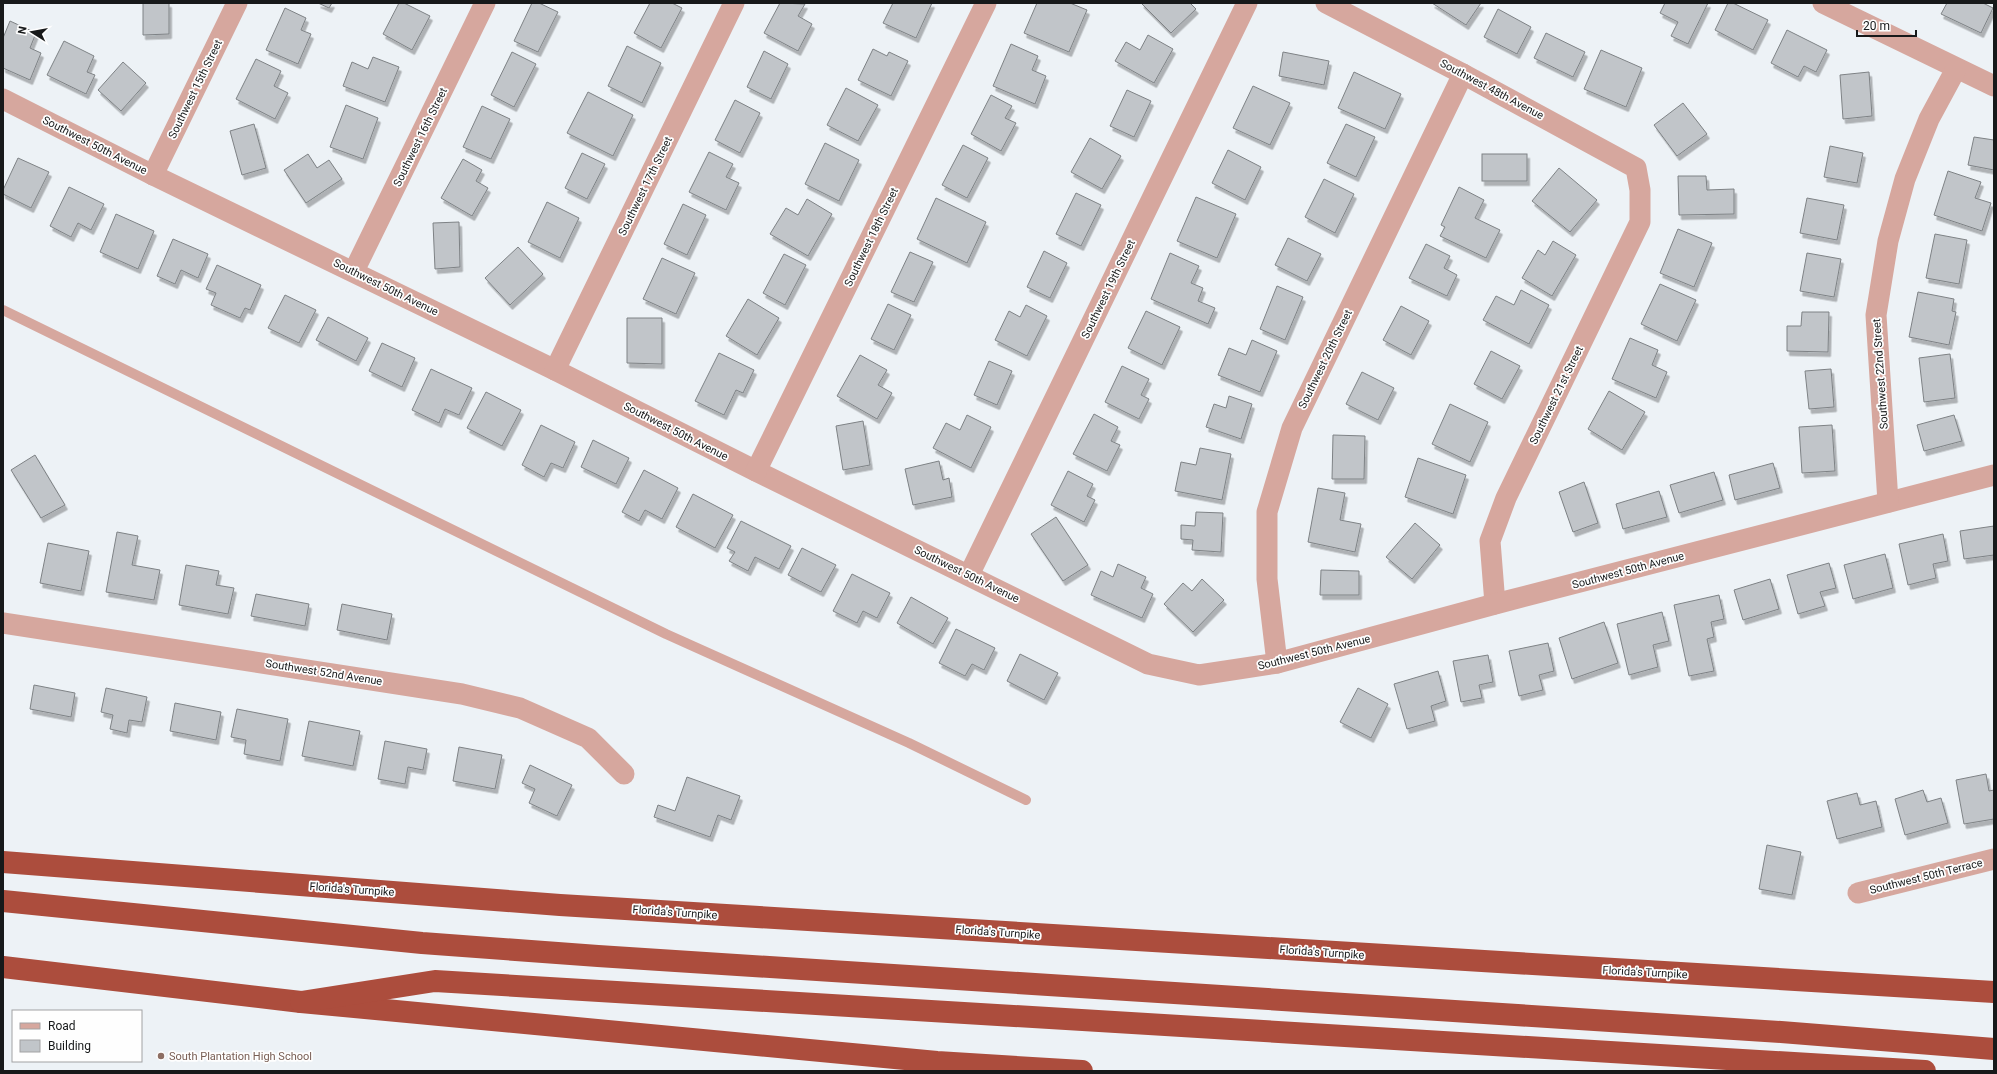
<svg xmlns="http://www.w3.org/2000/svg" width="1997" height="1074" font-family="Roboto,sans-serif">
<defs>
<filter id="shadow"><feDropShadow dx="2.5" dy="4.5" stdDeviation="0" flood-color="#0004"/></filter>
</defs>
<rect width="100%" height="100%" fill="#edf2f6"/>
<g fill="#c1c5c9" stroke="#7e8285" filter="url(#shadow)">
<path d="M143 3H169V34L143 35Z"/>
<path d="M318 3H332L329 8Z"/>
<path d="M399 3H404L430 16 412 50 383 34Z"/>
<path d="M532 3H539L558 12 538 52 514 41Z"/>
<path d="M650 3H672L682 8 661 48 634 33Z"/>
<path d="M780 3 805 4 798 16 812 24 798 51 764 33Z"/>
<path d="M893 3H932L916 38 883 23Z"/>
<path d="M1037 3H1070L1087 10 1069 52 1024 33Z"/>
<path d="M1141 3H1190L1196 9 1171 33Z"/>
<path d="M1432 3H1481L1466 25Z"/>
<path d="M1665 3H1708L1688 44 1671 36 1678 22 1660 13Z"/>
<path d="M1728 3H1733L1768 20 1753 50 1715 30Z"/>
<path d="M1947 3H1983L1993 8 1981 33 1941 14Z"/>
<path d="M285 8 306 18 301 30 311 34 298 64 266 50Z"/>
<path d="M1498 9 1531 27 1517 54 1484 37Z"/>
<path d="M10 21 36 33 30 48 41 53 30 80 3 68V38Z"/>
<path d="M1787 30 1827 50 1816 72 1804 66 1798 77 1771 63Z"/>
<path d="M1546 33 1585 52 1573 77 1534 58Z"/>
<path d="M1148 35 1173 49 1154 83 1115 61 1126 42 1140 50Z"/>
<path d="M64 41 94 56 87 72 95 75 86 94 47 75Z"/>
<path d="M1011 44 1038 56 1032 70 1046 76 1035 104 993 86Z"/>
<path d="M627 46 661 63 642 103 608 86Z"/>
<path d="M873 49 887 56 889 52 908 61 891 96 858 80Z"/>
<path d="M1601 50 1642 68 1626 107 1584 89Z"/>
<path d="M764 51 788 64 771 99 747 87Z"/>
<path d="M512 52 536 64 514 107 491 95Z"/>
<path d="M1283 52 1329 61 1324 85 1279 76Z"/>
<path d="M373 57 399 67 385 102 343 86 352 62 368 69Z"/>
<path d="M256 59 281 71 274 86 288 93 275 119 236 99Z"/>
<path d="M123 62 146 83 121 111 98 90Z"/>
<path d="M1354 72 1401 94 1385 129 1338 108Z"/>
<path d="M1869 72 1872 116 1843 119 1840 75Z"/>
<path d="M1253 86 1290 103 1270 145 1233 128Z"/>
<path d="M846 88 878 105 858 141 827 125Z"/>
<path d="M1127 90 1151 101 1134 137 1110 126Z"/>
<path d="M588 92 633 115 613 156 567 133Z"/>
<path d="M991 95 1012 106 1005 118 1016 123 1001 151 971 134Z"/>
<path d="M735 100 760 113 740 153 715 140Z"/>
<path d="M1683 103 1707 134 1677 156 1654 125Z"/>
<path d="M346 105 378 118 363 159 330 147Z"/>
<path d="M482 106 510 119 491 159 463 147Z"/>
<path d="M254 124 266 168 242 175 230 131Z"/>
<path d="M1346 124 1375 137 1356 177 1327 163Z"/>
<path d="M1974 137 1994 140V170L1968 165Z"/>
<path d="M1090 138 1121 156 1102 189 1071 172Z"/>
<path d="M825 143 859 160 839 201 805 184Z"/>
<path d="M963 145 988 158 967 198 942 185Z"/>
<path d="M1830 146 1863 153 1857 183 1824 177Z"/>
<path d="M1228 150 1261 167 1245 200 1212 183Z"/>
<path d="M709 152 733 164 726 177 739 183 726 210 689 192Z"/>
<path d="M582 153 605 164 587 199 565 188Z"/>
<path d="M308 154 317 168 329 160 342 179 306 203 284 170Z"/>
<rect x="1482" y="154" width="45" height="27"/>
<path d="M18 158 49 172 31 208 3 194V190Z"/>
<path d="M463 159 482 170 476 181 488 188 472 216 441 198Z"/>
<path d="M1559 168 1597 200 1570 232 1532 201Z"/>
<path d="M1948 171 1981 182 1975 198 1991 203 1982 231 1934 215Z"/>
<path d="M1678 176H1706L1707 190 1734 189V214L1679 215Z"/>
<path d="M1324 179 1354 194 1335 233 1305 217Z"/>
<path d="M69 187 104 204 91 230 78 223 71 237 50 226Z"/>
<path d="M1459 187 1484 200 1475 218 1500 230 1486 258 1440 236 1445 227 1441 225Z"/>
<path d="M1076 193 1101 205 1081 246 1056 234Z"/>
<path d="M1196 197 1236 214 1217 258 1177 241Z"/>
<path d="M936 198 986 222 967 263 917 239Z"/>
<path d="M1807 198 1844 205 1837 240 1800 233Z"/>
<path d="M807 199 832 214 808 256 770 234 786 208 798 215Z"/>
<path d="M547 202 579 218 560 258 528 242Z"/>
<path d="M683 204 706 215 687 255 664 244Z"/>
<path d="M116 214 154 231 138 269 100 252Z"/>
<path d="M459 222 460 267 435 269 433 223Z"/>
<path d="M1678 229 1712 243 1694 287 1660 273Z"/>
<path d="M1935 234 1967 240 1959 284 1926 278Z"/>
<path d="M1288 238 1321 254 1307 281 1275 265Z"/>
<path d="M173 239 208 254 198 278 181 270 175 284 157 276Z"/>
<path d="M1553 241 1576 255 1552 296 1522 278 1538 250 1545 255Z"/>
<path d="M1426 244 1450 256 1444 268 1457 275 1447 296 1409 278Z"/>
<path d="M518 247 543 274 510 305 485 278Z"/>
<path d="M1044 251 1067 263 1050 298 1027 287Z"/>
<path d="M910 252 933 262 914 302 891 292Z"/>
<path d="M1170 253 1199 266 1191 283 1203 288 1198 301 1215 308 1208 324 1151 299Z"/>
<path d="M1807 253 1841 259 1834 297 1800 291Z"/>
<path d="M784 254 806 265 785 305 763 293Z"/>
<path d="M662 258 695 273 676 314 643 299Z"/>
<path d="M217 265 261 285 250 310 245 308 240 318 211 305 216 293 206 289Z"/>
<path d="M1660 284 1696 300 1677 341 1641 324Z"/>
<path d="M1277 286 1303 297 1285 340 1260 329Z"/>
<path d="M1521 290 1549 305 1529 344 1483 320 1496 296 1514 305Z"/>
<path d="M1918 292 1954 299 1952 311 1956 312 1949 345 1909 337Z"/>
<path d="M285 295 316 310 299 343 268 328Z"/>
<path d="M748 299 779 318 757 355 726 336Z"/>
<path d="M888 304 911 315 894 350 871 339Z"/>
<path d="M1026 305 1047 316 1027 356 995 340 1009 311 1020 317Z"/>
<path d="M1401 306 1429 321 1411 355 1383 340Z"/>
<path d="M1146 311 1180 327 1162 365 1128 348Z"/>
<path d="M1802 312H1829L1828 352 1787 351V326H1801Z"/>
<path d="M328 317 368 338 356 361 316 340Z"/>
<path d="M627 318H662V364L627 363Z"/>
<path d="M1630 338 1658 350 1652 365 1667 372 1656 398 1612 379Z"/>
<path d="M1252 340 1277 351 1260 392 1218 375 1229 348 1246 355Z"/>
<path d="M382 343 415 358 402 387 369 371Z"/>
<path d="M1491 351 1520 366 1502 399 1474 384Z"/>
<path d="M719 353 754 370 743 393 736 390 724 415 695 401Z"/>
<path d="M1950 354 1955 398 1924 402 1919 358Z"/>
<path d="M860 355 887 370 878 385 892 393 877 419 837 396Z"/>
<path d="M989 361 1012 371 997 405 974 395Z"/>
<path d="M1122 366 1149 379 1141 395 1149 399 1139 419 1105 402Z"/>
<path d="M431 369 472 388 459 415 445 409 439 423 412 410Z"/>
<path d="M1831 369 1834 407 1809 409 1805 371Z"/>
<path d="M1362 372 1394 388 1378 420 1346 404Z"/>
<path d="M1609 391 1645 412 1622 450 1588 429Z"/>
<path d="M486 392 521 410 502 446 467 428Z"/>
<path d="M1229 396 1252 404 1241 439 1206 427 1214 404 1226 408Z"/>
<path d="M1450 404 1488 422 1470 462 1432 444Z"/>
<path d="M1094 414 1118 427 1111 441 1120 445 1107 471 1073 454Z"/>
<path d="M967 415 991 427 971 468 933 448 946 423 960 430Z"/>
<path d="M1954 415 1962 441 1924 451 1917 425Z"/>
<path d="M863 421 870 465 843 470 836 426Z"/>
<path d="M541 425 575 442 563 468 551 463 544 477 522 465Z"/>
<path d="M1832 425 1835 471 1802 473 1799 427Z"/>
<path d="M1333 435 1365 436 1364 479H1332Z"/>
<path d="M593 440 629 458 616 484 581 467Z"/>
<path d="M1200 448 1231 454 1222 500 1175 491 1181 462 1196 465Z"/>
<path d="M35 455 65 505 41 518 11 470Z"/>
<path d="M1418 458 1466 475 1453 514 1405 497Z"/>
<path d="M939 461 943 480 949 478 952 497 913 505 905 469Z"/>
<path d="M1773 463 1780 488 1735 500 1729 475Z"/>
<path d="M644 470 678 488 662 519 645 510 639 521 622 512Z"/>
<path d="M1068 471 1093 484 1087 496 1095 500 1084 522 1051 505Z"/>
<path d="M1714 472 1723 500 1679 513 1670 485Z"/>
<path d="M1584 482 1598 523 1573 532 1559 492Z"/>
<path d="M1318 488 1345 493 1340 520 1361 524 1355 552 1308 542Z"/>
<path d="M1659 491 1667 517 1623 529 1616 504Z"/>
<path d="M693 494 733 515 715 548 676 527Z"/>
<path d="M1196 512 1223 513 1221 552 1192 550 1193 540 1181 539V525L1195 526Z"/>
<path d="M1056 517 1088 565 1063 581 1031 534Z"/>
<path d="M741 521 791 546 779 569 755 557 748 571 729 561 735 552 727 548Z"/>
<path d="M1415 523 1440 545 1412 579 1386 557Z"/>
<path d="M1994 526V555L1964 559 1960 531Z"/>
<path d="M117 532 138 536 132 565 160 570 154 600 106 592Z"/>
<path d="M1943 534 1948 561 1933 564 1936 578 1908 585 1899 544Z"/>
<path d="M48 543 89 551 81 591 40 583Z"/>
<path d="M802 548 836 565 821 592 788 575Z"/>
<path d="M1885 554 1893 588 1853 599 1844 565Z"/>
<path d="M1829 563 1836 588 1820 592 1825 606 1798 614 1787 575Z"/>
<path d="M1118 564 1146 577 1141 588 1153 594 1142 618 1091 595 1101 571 1113 577Z"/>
<path d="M186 565 219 571 216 585 234 588 228 614 179 605Z"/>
<path d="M1321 570 1359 571V595H1320Z"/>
<path d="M852 574 890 593 877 618 863 611 857 623 833 611Z"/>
<path d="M1202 579 1224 600 1193 632 1164 604 1183 583 1192 591Z"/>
<path d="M1770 579 1779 609 1743 620 1734 590Z"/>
<path d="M256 594 309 604 305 626 251 616Z"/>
<path d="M1719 595 1724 619 1711 622 1714 637 1707 639 1714 671 1689 676 1674 605Z"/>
<path d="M911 597 948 618 933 644 897 623Z"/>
<path d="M342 604 392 614 387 640 337 630Z"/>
<path d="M1662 612 1669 641 1653 645 1658 667 1629 675 1617 624Z"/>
<path d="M1604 622 1618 663 1572 679 1559 638Z"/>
<path d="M956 629 995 648 984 670 972 664 965 676 939 663Z"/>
<path d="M1548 643 1554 671 1539 675 1543 690 1519 696 1509 651Z"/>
<path d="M1020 654 1058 673 1044 700 1007 681Z"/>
<path d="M1488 655 1493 682 1479 685 1482 698 1461 702 1453 661Z"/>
<path d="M1438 671 1446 701 1431 706 1435 721 1407 729 1394 684Z"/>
<path d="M34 685 75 693 71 717 30 709Z"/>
<path d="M106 688 147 697 142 722 129 720 127 733 110 729 113 715 101 712Z"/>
<path d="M1358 688 1388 704 1371 738 1340 722Z"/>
<path d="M175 703 221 712 216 740 170 731Z"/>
<path d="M237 709 288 719 280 761 244 754 246 740 231 737Z"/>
<path d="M309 721 360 731 353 766 302 756Z"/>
<path d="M385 741 427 749 423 770 408 767 405 784 378 779Z"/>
<path d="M459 747 502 755 495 789 453 781Z"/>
<path d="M530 765 572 785 557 816 529 803 535 789 522 783Z"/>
<path d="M1986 774 1989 791 1994 790V819L1964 824 1956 780Z"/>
<path d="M687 777 740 796 731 820 718 815 710 837 654 817 658 805 675 811Z"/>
<path d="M1923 790 1927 802 1941 798 1948 823 1905 835 1895 799Z"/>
<path d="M1857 793 1860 805 1876 801 1882 827 1837 839 1827 801Z"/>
<path d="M1767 845 1801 852 1792 895 1759 889Z"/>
</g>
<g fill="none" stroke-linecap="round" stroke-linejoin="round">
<path stroke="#d6a79e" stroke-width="10" d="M3 310 666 634 909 743 1026 800"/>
<g stroke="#d6a79e" stroke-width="21">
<path d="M1326 3 1463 74 1636 168 1640 190V222L1506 498 1490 541 1495 604"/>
<path d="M1823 3 1994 86"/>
<path d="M3 99 153 175 555 370 756 471 1148 664 1199 675 1277 663 1495 604 1994 475"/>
<path d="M153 175 237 3"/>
<path d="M354 271 485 3"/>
<path d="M555 370 734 3"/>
<path d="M756 471 986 3"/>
<path d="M1888 502 1876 315 1888 241 1905 179 1929 119 1956 69"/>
<path d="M969 575 1247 3"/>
<path d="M3 623 462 694 520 708 588 738 624 774"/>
<path d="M1277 663 1267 579V512L1292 428 1463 74"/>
<path d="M1858 893 1994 859"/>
</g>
<g stroke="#ac4d3d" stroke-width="22">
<path d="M3 862 560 905 1994 992"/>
<path d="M3 901 422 943 598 956 1781 1032 1994 1049"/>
<path d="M3 967 301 1002 937 1062 1082 1071"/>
<path d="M301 1002 435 981 1925 1071"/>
</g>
</g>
<circle fill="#8d6e63" stroke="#fefefe" stroke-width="1.5" cx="161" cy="1056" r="4"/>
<g text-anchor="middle" stroke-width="3.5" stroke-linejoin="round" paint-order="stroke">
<g font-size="11" fill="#17191a" stroke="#fefefe">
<text transform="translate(195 89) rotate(-64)" y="4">Southwest 15th Street</text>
<text transform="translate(1492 89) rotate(28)" y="4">Southwest 48th Avenue</text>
<text transform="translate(420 137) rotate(-64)" y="4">Southwest 16th Street</text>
<text transform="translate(95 145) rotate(27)" y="4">Southwest 50th Avenue</text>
<text transform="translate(645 186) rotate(-64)" y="4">Southwest 17th Street</text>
<text transform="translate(871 237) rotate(-64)" y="4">Southwest 18th Street</text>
<text transform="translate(386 287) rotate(26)" y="4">Southwest 50th Avenue</text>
<text transform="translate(1108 289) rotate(-64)" y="4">Southwest 19th Street</text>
<text transform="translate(1325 359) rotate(-64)" y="4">Southwest 20th Street</text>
<text transform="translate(1880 374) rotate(-94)" y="4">Southwest 22nd Street</text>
<text transform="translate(1556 395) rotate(-64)" y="4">Southwest 21st Street</text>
<text transform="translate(676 431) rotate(27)" y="4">Southwest 50th Avenue</text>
<text transform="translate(1628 570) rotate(-15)" y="4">Southwest 50th Avenue</text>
<text transform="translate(967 574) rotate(26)" y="4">Southwest 50th Avenue</text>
<text transform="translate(1314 652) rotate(-14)" y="4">Southwest 50th Avenue</text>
<text transform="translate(324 672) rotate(9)" y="4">Southwest 52nd Avenue</text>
<text transform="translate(1926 876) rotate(-14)" y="4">Southwest 50th Terrace</text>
<text transform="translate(352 889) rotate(4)" y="4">Florida's Turnpike</text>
<text transform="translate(675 912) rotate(4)" y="4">Florida's Turnpike</text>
<text transform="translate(998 932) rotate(4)" y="4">Florida's Turnpike</text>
<text transform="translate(1322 952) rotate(4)" y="4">Florida's Turnpike</text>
<text transform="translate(1645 972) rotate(3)" y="4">Florida's Turnpike</text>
</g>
<g font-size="11" fill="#785e54" stroke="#fefefe" text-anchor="start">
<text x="169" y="1060">South Plantation High School</text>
</g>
</g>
<rect width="1997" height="1074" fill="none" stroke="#17191a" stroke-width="8"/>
<rect x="12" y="1010" width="130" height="52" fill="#fefefe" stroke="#a2a2a3"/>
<rect x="20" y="1023" width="20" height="6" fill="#d6a79e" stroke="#a2a2a3"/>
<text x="48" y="1030" font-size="12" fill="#17191a">Road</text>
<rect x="20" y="1040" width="20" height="12" fill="#c1c5c9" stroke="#a2a2a3"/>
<text x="48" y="1050" font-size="12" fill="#17191a">Building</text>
<g transform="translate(32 32) rotate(281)" stroke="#fefefe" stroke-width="3" paint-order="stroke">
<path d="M0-3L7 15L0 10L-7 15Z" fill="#17191a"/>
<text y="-6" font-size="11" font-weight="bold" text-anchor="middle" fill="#17191a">N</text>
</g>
<path d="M1857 30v6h59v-6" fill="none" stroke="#17191a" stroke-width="2"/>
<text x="1863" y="30" font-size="12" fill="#17191a" stroke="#fefefe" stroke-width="3" paint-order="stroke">20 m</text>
</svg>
